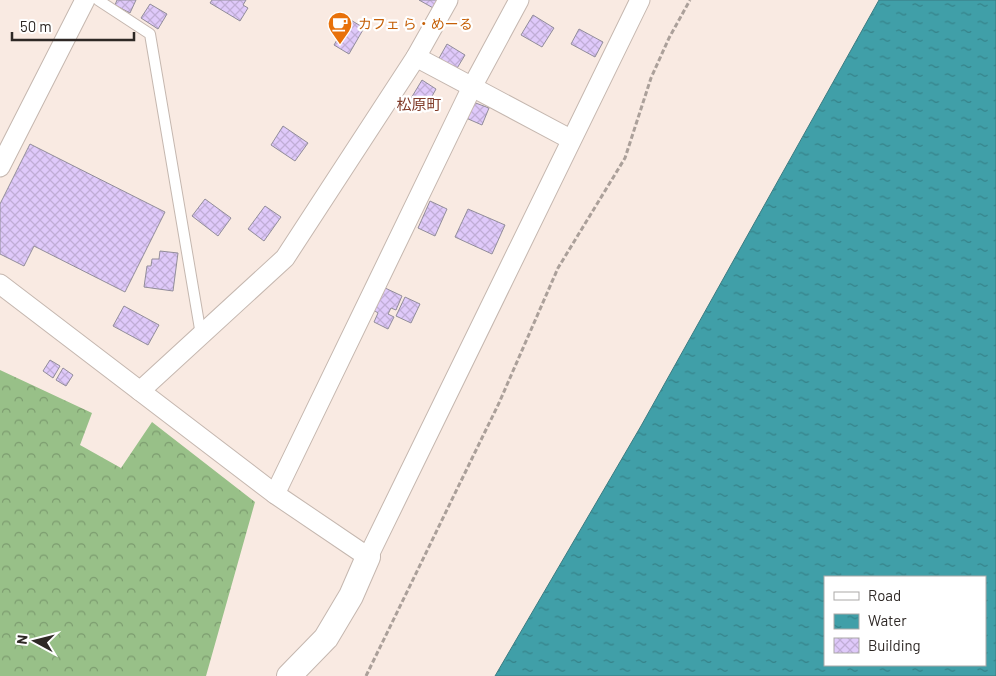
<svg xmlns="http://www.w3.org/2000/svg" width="996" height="676" font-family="Barlow,'Noto Sans JP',sans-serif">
<defs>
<pattern id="forest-crowns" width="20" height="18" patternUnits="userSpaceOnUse" patternTransform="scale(1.25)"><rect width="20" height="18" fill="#98c088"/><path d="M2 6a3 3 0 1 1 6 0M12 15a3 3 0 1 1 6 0" fill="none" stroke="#7c9c6f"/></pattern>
<pattern id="water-ripples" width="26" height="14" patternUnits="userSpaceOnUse" patternTransform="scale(1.25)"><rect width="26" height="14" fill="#409fa8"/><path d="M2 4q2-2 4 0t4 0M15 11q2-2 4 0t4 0" fill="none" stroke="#368289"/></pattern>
<pattern id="building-cross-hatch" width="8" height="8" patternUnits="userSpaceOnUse" patternTransform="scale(1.25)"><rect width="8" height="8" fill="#dfc9fa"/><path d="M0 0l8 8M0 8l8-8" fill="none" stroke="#c0add6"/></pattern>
</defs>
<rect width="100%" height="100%" fill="#f9eae2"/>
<path fill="url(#forest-crowns)" d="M0 370 92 413 80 445 121 468 152 422 255 502 206 676H0Z"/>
<path fill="url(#water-ripples)" stroke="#3b7b81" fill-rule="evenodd" d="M879 0H996V676H495L641 426ZM825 577H985V665H825Z"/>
<g fill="url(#building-cross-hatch)" stroke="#928d9a">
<path d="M117 0H136L130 13 115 5Z"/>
<path d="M212 0H246L243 5 248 8 240 21 210 3Z"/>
<path d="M419 0H440L435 9Z"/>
<path d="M150 4 167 14 158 29 141 18Z"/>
<path d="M533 15 554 28 542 47 521 35Z"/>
<path d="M349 19 364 28 349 54 334 45Z"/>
<path d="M579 29 603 42 595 57 571 44Z"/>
<path d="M447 44 465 55 456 70 438 60Z"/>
<path d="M422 80 436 89 425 109 410 100Z"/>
<path d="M473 102 489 108 482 125 466 118Z"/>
<path d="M283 126 308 143 295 161 271 145Z"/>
<path d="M30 144 165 212 125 292 34 246 24 266 0 254V204Z"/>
<path d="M205 199 231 218 218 236 192 216Z"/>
<path d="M430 201 447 209 435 236 418 228Z"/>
<path d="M265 206 281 217 264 241 248 229Z"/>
<path d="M468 209 505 225 492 254 455 237Z"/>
<path d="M160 251 178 253 173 291 144 287 147 266H151L152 259H159Z"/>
<path d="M383 287 402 296 396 310 391 308 388 314 394 317 388 329 374 322 378 313 372 309Z"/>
<path d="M405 297 420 304 411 323 396 316Z"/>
<path d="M124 306 159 325 148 345 113 326Z"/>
<path d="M50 360 60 366 53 378 43 371Z"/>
<path d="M63 368 73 375 66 386 56 380Z"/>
</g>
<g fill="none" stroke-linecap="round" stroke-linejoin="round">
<defs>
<path id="service" d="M98 0 150 34 201 335"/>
<g id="minor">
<path d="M416 57 570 139"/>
<path d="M0 167 85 0"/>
<path d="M0 284 275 494 368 557 640 0"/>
<path d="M140 391 285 258 416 57 448 0"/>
<path d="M275 494 472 87 519 0"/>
</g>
<path id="tertiary" d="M289 676 326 638 351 596 368 557"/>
</defs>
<use href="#service" stroke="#c5b7af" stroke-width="12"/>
<use href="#minor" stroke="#c5b7af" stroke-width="21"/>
<use href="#tertiary" stroke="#c5b7af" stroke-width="26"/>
<path stroke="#aba09a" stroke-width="3" stroke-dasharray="5 2.5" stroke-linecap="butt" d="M366 676 499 403 558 268 625 158 651 78 669 38 690 0"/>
<use href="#service" stroke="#fff" stroke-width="10"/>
<use href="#minor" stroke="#fff" stroke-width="19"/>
<use href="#tertiary" stroke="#fff" stroke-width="24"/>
</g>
<defs>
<symbol id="cafe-pin" viewBox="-11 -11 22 30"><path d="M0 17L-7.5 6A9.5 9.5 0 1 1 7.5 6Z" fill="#e8710a" stroke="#fff"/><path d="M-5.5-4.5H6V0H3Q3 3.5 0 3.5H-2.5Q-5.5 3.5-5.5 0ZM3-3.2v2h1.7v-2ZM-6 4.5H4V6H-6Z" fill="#fff"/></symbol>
</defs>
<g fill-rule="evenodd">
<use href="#cafe-pin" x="326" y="10" width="28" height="38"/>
</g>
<g text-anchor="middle" stroke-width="4.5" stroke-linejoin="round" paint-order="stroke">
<g font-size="14" fill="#c56008" stroke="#fff" text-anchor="start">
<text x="358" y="29">カフェ ら・めーる</text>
</g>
<g font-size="15" fill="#803b29" stroke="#fff">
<text x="419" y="110">松原町</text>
</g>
</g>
<rect x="824" y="576" width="162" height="90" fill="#ffffff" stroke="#aba9a8"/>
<rect x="834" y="592" width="25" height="8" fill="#ffffff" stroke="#aba9a8"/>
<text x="868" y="601" font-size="15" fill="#2e2825">Road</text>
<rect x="834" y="614" width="25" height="15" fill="url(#water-ripples)" stroke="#aba9a8"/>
<text x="868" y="626" font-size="15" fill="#2e2825">Water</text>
<rect x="834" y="638" width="25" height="15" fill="url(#building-cross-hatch)" stroke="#aba9a8"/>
<text x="868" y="651" font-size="15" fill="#2e2825">Building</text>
<g transform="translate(35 641) rotate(277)" stroke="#ffffff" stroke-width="4" paint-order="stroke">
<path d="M0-4L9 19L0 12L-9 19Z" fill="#2e2825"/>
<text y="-8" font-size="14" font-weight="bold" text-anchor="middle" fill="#2e2825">N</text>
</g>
<path d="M12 32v8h122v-8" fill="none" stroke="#2e2825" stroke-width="2.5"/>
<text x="20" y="32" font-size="15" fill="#2e2825" stroke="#ffffff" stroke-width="4" paint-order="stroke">50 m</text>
</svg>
